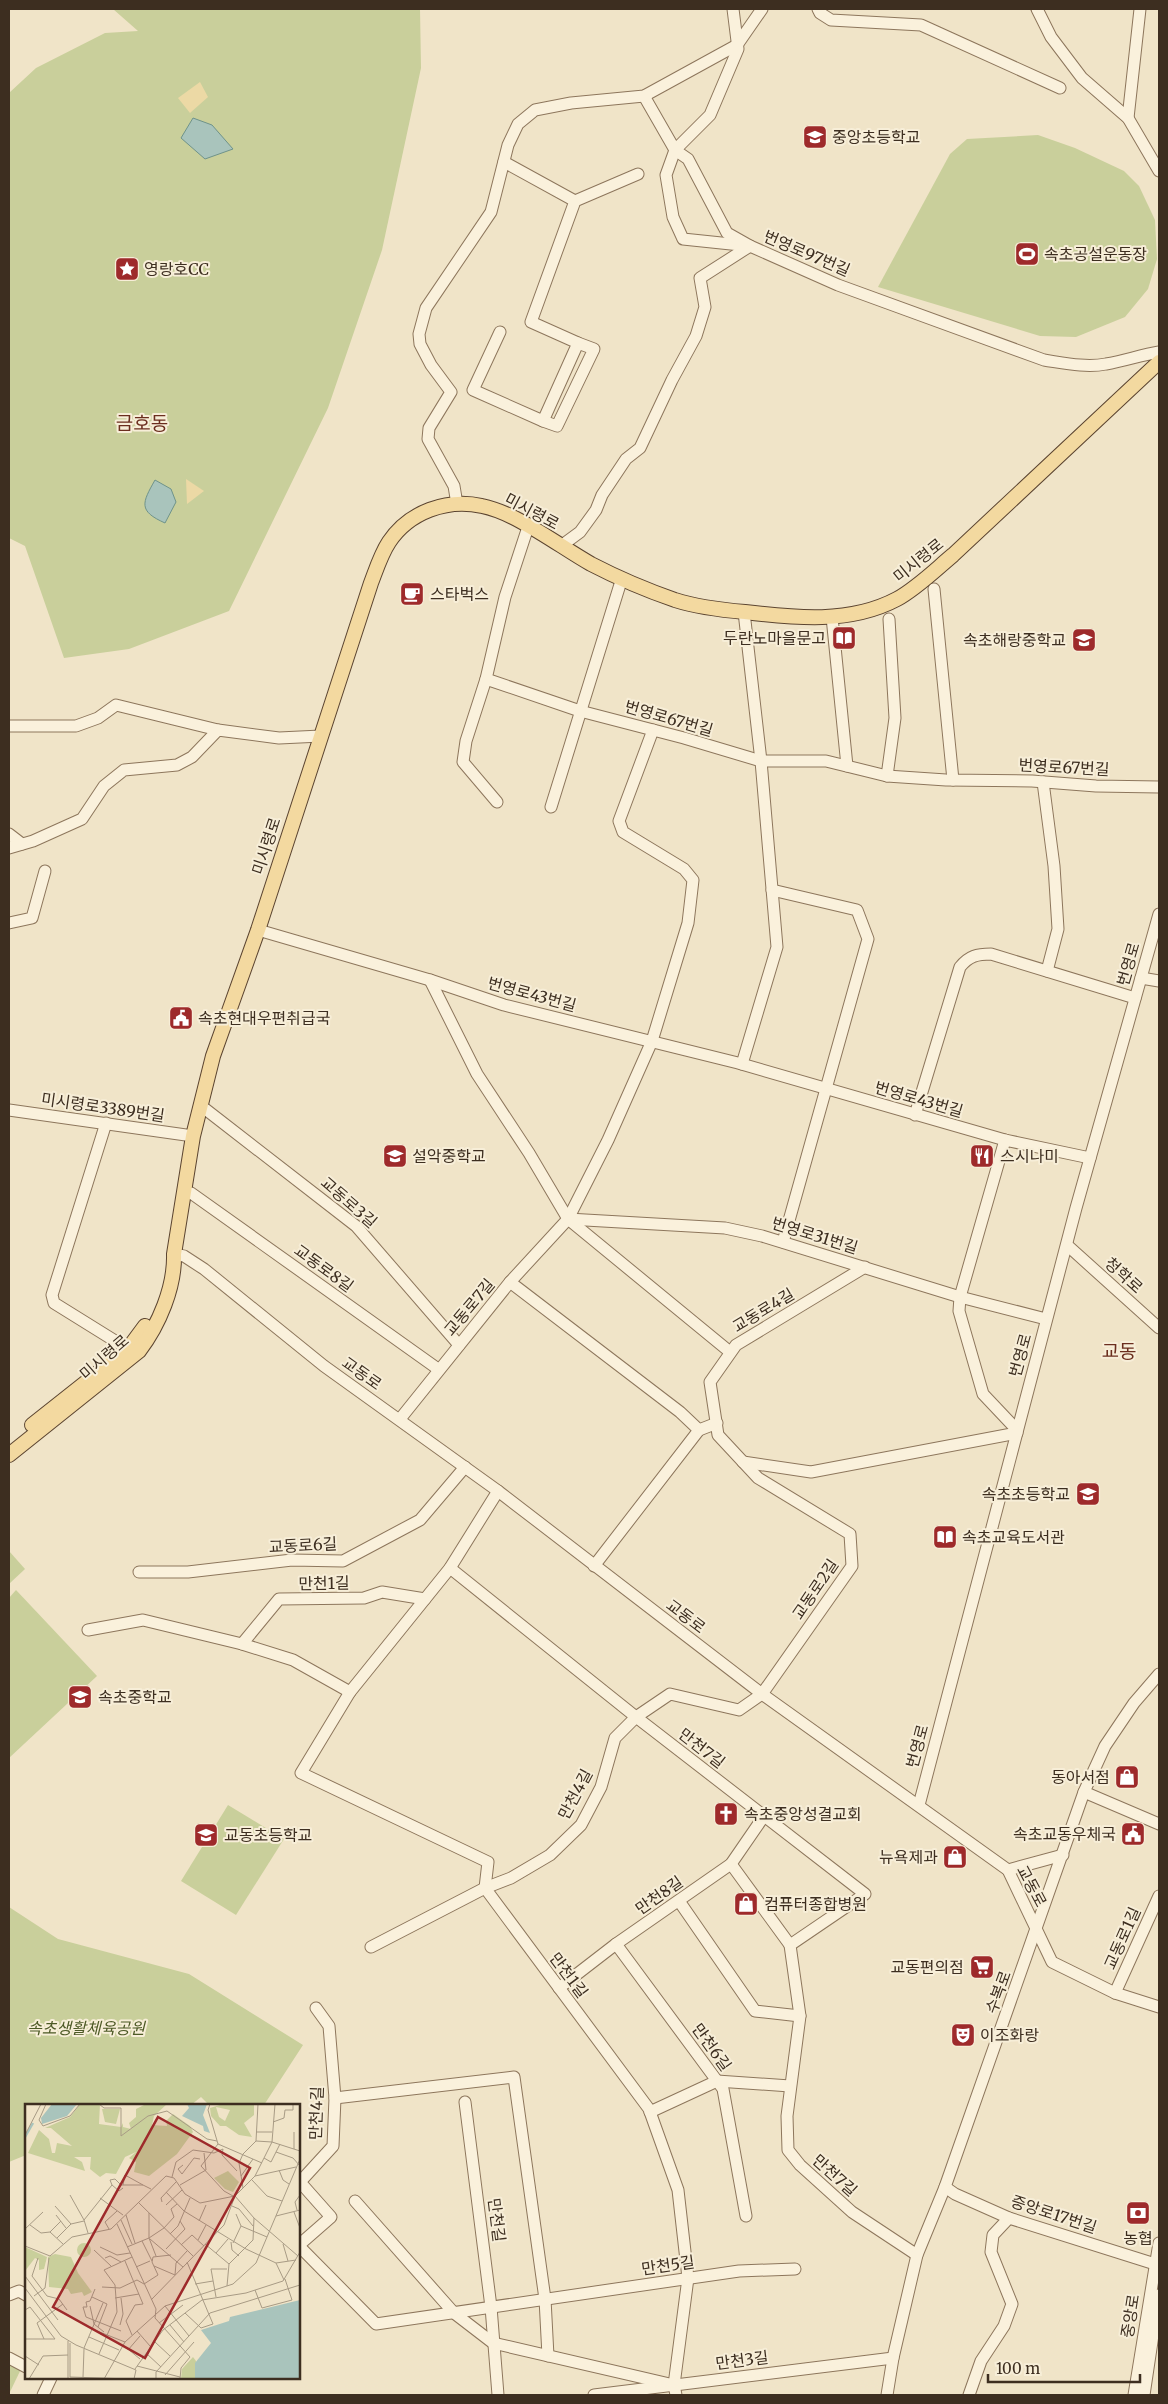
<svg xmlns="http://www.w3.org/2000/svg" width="1168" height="2404" viewBox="0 0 1168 2404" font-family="Merriweather,'Noto Sans KR',serif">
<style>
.green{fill:#c9cf9b}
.sand{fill:#ecd9a5}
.water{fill:#a9c4bc;stroke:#6f938a}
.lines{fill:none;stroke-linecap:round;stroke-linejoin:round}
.minor-casing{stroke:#8d765c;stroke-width:13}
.major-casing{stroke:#5b4430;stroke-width:16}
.minor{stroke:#faf1dc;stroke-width:11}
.major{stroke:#f3d9a0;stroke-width:14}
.labels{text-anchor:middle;stroke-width:4;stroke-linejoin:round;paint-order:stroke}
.poi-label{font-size:16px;fill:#3d2e20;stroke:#f7eed8;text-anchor:start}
.street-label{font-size:16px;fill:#3d2e20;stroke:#f7eed8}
.park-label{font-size:16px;font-style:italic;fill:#4d5a26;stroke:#f7eed8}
.quarter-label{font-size:19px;fill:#6b2e1e;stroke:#f7eed8}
.inset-river{fill:none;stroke:#a9c4bc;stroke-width:2.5}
.inset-road{fill:none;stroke:#a89b85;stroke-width:1}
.view{fill:#9e2a2b;fill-opacity:0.15;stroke:#9e2a2b;stroke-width:2.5}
.inset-edge{fill:none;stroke:#3d2e20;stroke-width:2.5}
</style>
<rect width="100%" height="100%" fill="#f0e4c8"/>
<g class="green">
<path d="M113 9H420L421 68 382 250 328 408 229 611 129 649 64 658 25 546 9 538V93L36 68 105 33 138 31Z"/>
<path d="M1038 135 1075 148 1124 171 1139 186 1155 220 1157 259 1148 289 1125 317 1076 337 1040 336 878 287 950 154 967 139Z"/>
<path d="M9 1551 25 1569 9 1584Z"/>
<path d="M16 1590 97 1676 9 1758V1598Z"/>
<path d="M228 1805 284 1839 236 1915 181 1881Z"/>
<path d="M9 1907 58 1939 189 1974 303 2045 264 2105H209L201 2097 191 2105H26V2155L9 2162Z"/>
<path d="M9 2362 22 2367 9 2394Z"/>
</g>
<g class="sand">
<path d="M200 82 208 97 190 113 178 98Z"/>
<path d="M186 479 204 491 187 504Z"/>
</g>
<g class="water">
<path d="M193 118 212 125 233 149 205 159 181 138Z"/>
<path d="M155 480 171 489 176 502 165 523C138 511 142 503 155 480Z"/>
</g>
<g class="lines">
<defs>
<g id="minor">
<path d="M733 9 738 49 710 115 675 150 666 175 673 217 683 239 750 246 838 285 1044 360C1064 363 1086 368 1106 364 1124 361 1141 355 1159 352"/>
<path d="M818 9 820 13 831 20 921 25 1060 88"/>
<path d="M1037 9 1051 37 1082 78 1128 118 1159 171"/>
<path d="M1128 118 1140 9"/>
<path d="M504 162 575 201"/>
<path d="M500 332 473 390 543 421 578 343 531 322 575 201 638 174"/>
<path d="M543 421 557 426 594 349 578 343"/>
<path d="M457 504 454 486 428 439 429 428 451 392 431 365 420 344 419 334 426 308 491 212 508 145 518 124 535 110 571 103 644 96 737 45 762 9"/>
<path d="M561 546 580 532 596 510 602 495 626 459 640 448 672 380 696 336 705 307 700 278 750 246 727 233 688 159 675 150 644 96"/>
<path d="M934 589 953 780"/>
<path d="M832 617 847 766"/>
<path d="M486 679 580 711 684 738 761 761H826L887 776 946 780 1032 781 1096 786 1159 787"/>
<path d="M9 726H76L98 718 116 705 218 730"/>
<path d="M887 776 895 718 889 619"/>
<path d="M1043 782 1054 866 1058 929 1047 971"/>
<path d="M497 802 463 762 466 741 486 679 505 597 528 527"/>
<path d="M551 807 622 578"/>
<path d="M9 834 22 844"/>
<path d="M9 848 33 841 82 819 104 786 124 770 177 765 192 757 218 730 279 738 321 736"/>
<path d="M772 890 857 910 868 939 783 1242"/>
<path d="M9 923 32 918 45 871"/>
<path d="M258 930 430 980 504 1005 738 1063 1005 1140 1090 1158"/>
<path d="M1141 978 1159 981"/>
<path d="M430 980 477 1074 529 1153 568 1219 730 1352"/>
<path d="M742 1064 777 947 761 761 744 612"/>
<path d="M200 1105 356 1226 459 1345"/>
<path d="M9 1110 193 1136"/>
<path d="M915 1115 960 967C969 956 977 954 991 954L1135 998"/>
<path d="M106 1123 52 1295 54 1303 128 1349"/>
<path d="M1005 1140 960 1297 959 1311 983 1394 1017 1430"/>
<path d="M191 1193 438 1369"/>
<path d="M568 1219 725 1228 762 1236 960 1297 1046 1319"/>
<path d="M1067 1245 1159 1328"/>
<path d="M174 1254 184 1256 204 1269 324 1366 498 1491 762 1694 1008 1870 1052 1962 1115 1993 1159 2007"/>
<path d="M510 1282 680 1412 699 1430 717 1423"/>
<path d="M400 1419 510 1282 568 1219 608 1140 652 1041 688 923 693 880 684 869 623 832 619 821 653 730"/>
<path d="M743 1462 811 1472 1017 1433"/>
<path d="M498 1491 450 1568 350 1692 301 1773 488 1862 485 1888 649 2109 678 2190 688 2278 674 2385 676 2395"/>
<path d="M594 1566 699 1430"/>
<path d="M450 1568 636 1717 865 1894 790 1945 800 2016 787 2116 788 2150 800 2165 852 2212 917 2255"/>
<path d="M139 1572H188L292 1560 343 1561 420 1520 465 1467"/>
<path d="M88 1630 143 1620 242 1644 293 1660 350 1692"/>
<path d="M242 1644 279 1599 364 1598 382 1592 425 1599"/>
<path d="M1084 1792 1159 1824"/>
<path d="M919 1805 1076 1208 1159 914"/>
<path d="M731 1864 790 1945"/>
<path d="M1008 1870 1063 1855"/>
<path d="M679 1901 755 2011 800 2016"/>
<path d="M616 1944 723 2089 746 2216"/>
<path d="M371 1947 485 1888 511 1878 550 1855 581 1825 601 1787 615 1738 636 1717 670 1694 739 1710 762 1694 852 1566 850 1534 758 1478 718 1435 710 1382 736 1345 865 1267"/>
<path d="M559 1988 616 1944 731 1864 764 1816"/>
<path d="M1115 1993 1159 1896"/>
<path d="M335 2098 514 2077 545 2299 548 2356"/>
<path d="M465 2102 491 2307 498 2395"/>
<path d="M650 2112 717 2081 790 2086"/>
<path d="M945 2187 955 2194 1009 2218 1155 2264"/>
<path d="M355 2201 454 2313 493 2343 674 2385"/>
<path d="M299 2245 331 2217 300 2182 333 2146 335 2098 329 2026 316 2008"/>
<path d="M299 2246 376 2324 739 2271 795 2269"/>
<path d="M9 2295 19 2291 26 2295"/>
<path d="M9 2358 26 2367"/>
<path d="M43 2395 51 2378"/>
<path d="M594 2395 893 2358"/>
<path d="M887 2395 893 2358 917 2255 945 2187 1084 1792 1105 1746 1134 1703 1159 1674"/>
<path d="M969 2395 981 2361 1004 2326 1012 2304 991 2252 993 2235 1009 2218"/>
<path d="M1134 2395 1159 2243"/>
<path d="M1144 2395 1159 2295"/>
</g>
<g id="major">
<path d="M32 1425 128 1349 145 1326"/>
<path d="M9 1455 139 1351C159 1325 175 1287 174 1254L193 1136 213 1056 258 930 371 583C376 570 381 554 389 542 409 512 447 498 482 506 517 513 559 546 591 564 618 578 646 590 675 600 697 607 721 610 745 612 795 618 850 624 897 599 917 588 935 570 953 555L1159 362"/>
</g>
</defs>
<use href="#minor" class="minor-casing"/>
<use href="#major" class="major-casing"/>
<use href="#minor" class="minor"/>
<use href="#major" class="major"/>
</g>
<defs>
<symbol id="school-square" viewBox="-11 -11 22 22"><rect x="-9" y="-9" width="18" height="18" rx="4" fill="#9e2a2b" stroke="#f7eed8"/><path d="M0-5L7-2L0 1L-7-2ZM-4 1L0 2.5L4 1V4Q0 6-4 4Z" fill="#fff"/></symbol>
<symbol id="stadium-square" viewBox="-11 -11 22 22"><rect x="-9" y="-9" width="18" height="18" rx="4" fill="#9e2a2b" stroke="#f7eed8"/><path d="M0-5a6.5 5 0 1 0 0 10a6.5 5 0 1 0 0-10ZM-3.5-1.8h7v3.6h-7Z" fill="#fff"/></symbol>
<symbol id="sight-square" viewBox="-11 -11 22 22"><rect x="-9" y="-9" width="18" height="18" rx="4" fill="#9e2a2b" stroke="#f7eed8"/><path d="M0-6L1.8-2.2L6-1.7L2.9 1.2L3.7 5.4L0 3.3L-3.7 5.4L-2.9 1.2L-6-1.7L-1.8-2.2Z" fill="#fff"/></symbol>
<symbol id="cafe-square" viewBox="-11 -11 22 22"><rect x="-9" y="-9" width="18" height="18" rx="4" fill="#9e2a2b" stroke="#f7eed8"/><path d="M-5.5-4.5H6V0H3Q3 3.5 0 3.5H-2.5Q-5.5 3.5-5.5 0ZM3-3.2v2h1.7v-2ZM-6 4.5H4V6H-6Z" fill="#fff"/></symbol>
<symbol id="library-square" viewBox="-11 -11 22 22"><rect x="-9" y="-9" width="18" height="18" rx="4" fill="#9e2a2b" stroke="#f7eed8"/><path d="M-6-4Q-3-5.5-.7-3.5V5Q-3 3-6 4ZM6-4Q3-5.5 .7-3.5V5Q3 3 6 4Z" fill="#fff"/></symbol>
<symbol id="civic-square" viewBox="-11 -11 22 22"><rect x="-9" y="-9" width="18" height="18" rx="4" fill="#9e2a2b" stroke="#f7eed8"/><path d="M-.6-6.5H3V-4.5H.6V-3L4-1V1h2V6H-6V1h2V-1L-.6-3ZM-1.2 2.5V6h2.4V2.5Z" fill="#fff"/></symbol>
<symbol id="restaurant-square" viewBox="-11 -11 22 22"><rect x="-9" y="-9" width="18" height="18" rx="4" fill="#9e2a2b" stroke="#f7eed8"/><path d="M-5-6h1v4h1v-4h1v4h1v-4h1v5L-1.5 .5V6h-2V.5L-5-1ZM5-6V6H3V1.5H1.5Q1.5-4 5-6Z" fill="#fff"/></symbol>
<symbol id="shop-square" viewBox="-11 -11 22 22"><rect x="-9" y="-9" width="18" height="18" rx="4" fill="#9e2a2b" stroke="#f7eed8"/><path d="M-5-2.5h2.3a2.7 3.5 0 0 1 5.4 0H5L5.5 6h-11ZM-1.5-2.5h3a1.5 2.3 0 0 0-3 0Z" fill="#fff"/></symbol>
<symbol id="church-square" viewBox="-11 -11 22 22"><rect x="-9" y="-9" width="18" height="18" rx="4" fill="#9e2a2b" stroke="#f7eed8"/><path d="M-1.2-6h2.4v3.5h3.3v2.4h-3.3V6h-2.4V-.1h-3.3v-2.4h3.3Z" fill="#fff"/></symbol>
<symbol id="supermarket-square" viewBox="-11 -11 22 22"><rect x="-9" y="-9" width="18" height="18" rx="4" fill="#9e2a2b" stroke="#f7eed8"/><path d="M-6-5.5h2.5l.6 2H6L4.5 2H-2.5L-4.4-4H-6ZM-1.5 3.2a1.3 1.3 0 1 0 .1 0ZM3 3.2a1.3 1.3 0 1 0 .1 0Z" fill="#fff"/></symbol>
<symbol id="theatre-square" viewBox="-11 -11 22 22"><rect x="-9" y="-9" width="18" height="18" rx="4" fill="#9e2a2b" stroke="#f7eed8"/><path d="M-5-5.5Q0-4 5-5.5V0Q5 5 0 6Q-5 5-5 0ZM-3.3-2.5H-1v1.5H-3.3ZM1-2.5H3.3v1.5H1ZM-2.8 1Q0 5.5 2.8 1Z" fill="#fff"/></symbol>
<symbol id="bank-square" viewBox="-11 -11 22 22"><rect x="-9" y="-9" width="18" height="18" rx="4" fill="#9e2a2b" stroke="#f7eed8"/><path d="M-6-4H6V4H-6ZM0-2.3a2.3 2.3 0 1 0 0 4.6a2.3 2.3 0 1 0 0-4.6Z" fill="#fff"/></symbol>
</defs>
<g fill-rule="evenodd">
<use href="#school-square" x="801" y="123" width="28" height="28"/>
<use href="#stadium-square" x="1013" y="240" width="28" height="28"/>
<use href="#sight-square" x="113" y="255" width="28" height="28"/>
<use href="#cafe-square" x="398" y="580" width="28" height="28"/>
<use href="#library-square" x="830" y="624" width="28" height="28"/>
<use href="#school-square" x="1070" y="626" width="28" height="28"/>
<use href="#civic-square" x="167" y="1004" width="28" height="28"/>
<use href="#school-square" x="381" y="1142" width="28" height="28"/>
<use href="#restaurant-square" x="968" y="1142" width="28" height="28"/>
<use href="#school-square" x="1074" y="1480" width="28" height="28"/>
<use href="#library-square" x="931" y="1523" width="28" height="28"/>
<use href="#school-square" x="66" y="1683" width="28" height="28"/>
<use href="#shop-square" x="1113" y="1763" width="28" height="28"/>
<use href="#church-square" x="712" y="1800" width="28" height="28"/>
<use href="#civic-square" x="1119" y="1820" width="28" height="28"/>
<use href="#school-square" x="192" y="1821" width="28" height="28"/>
<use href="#shop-square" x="941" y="1843" width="28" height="28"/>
<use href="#shop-square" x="732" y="1890" width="28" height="28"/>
<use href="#supermarket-square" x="968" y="1953" width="28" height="28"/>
<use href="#theatre-square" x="949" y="2021" width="28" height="28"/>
<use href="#bank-square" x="1124" y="2199" width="28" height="28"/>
</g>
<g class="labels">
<g class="poi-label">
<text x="832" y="143">중앙초등학교</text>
<text x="1044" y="260">속초공설운동장</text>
<text x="144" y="275">영랑호CC</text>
<text x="430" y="600">스타벅스</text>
<text x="826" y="644" text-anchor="end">두란노마을문고</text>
<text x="1066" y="646" text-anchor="end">속초해랑중학교</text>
<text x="198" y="1024">속초현대우편취급국</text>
<text x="412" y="1162">설악중학교</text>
<text x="1000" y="1162">스시나미</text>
<text x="1070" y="1500" text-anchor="end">속초초등학교</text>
<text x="962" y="1543">속초교육도서관</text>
<text x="98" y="1703">속초중학교</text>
<text x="1110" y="1783" text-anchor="end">동아서점</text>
<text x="744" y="1820">속초중앙성결교회</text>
<text x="1116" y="1840" text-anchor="end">속초교동우체국</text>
<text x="224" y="1841">교동초등학교</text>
<text x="938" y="1863" text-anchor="end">뉴욕제과</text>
<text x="764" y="1910">컴퓨터종합병원</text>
<text x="964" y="1973" text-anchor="end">교동편의점</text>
<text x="980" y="2041">이조화랑</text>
<text x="1138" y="2244" text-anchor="middle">농협</text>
</g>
<g class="street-label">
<text transform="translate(807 253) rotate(23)" y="6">번영로97번길</text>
<text transform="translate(532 511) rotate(28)" y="6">미시령로</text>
<text transform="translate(918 560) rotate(-39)" y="6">미시령로</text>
<text transform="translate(669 718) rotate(16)" y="6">번영로67번길</text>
<text transform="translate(1064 767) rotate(3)" y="6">번영로67번길</text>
<text transform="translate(266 846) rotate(-72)" y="6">미시령로</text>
<text transform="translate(1128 964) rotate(-74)" y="6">번영로</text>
<text transform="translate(532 994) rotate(15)" y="6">번영로43번길</text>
<text transform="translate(919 1099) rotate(16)" y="6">번영로43번길</text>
<text transform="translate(103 1107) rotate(8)" y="6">미시령로3389번길</text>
<text transform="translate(349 1202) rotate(41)" y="6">교동로3길</text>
<text transform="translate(815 1235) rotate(17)" y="6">번영로31번길</text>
<text transform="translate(324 1268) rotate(36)" y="6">교동로8길</text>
<text transform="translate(1124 1275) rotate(42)" y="6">청학로</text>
<text transform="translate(469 1307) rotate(-50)" y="6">교동로7길</text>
<text transform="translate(763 1310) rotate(-31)" y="6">교동로4길</text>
<text transform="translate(1020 1355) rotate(-75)" y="6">번영로</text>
<text transform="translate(104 1357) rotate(-41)" y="6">미시령로</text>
<text transform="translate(362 1373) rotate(35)" y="6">교동로</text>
<text transform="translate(303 1545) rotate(-3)" y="6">교동로6길</text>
<text transform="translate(324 1583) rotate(-1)" y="6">만천1길</text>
<text transform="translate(815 1589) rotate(-56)" y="6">교동로2길</text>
<text transform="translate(686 1616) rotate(37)" y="6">교동로</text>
<text transform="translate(917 1746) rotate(-75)" y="6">번영로</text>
<text transform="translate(702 1748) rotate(38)" y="6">만천7길</text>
<text transform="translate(575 1794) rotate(-62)" y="6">만천4길</text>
<text transform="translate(1032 1886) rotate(62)" y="6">교동로</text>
<text transform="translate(659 1895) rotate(-35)" y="6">만천8길</text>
<text transform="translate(1122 1938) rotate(-66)" y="6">교동로1길</text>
<text transform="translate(569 1975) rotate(53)" y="6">만천1길</text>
<text transform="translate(998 1992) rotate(-70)" y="6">수복로</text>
<text transform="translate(712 2047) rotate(54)" y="6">만천6길</text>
<text transform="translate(316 2113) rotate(-88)" y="6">만천4길</text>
<text transform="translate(835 2175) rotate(42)" y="6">만천7길</text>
<text transform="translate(1054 2214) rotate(18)" y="6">중앙로17번길</text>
<text transform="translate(497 2220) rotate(83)" y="6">만천길</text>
<text transform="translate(668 2265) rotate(-8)" y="6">만천5길</text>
<text transform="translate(1130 2316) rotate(-81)" y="6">중앙로</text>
<text transform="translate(742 2360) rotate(-7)" y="6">만천3길</text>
</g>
<g class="park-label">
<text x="86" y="2034">속초생활체육공원</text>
</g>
<g class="quarter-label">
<text x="142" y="430">금호동</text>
<text x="1119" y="1358">교동</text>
</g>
</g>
<g transform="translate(25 2104)">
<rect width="275" height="275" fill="#f0e4c8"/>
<path d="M55 0H75L74 20 96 23 98 19V23L106 25 104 19 111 13V5L121 0H142L129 12 127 21 142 22 141 17 148 10 165 22 168 28 152 50 124 72 109 68 111 58 104 54 111 48 100 53 91 70 81 69 75 73 65 65 66 53H49L57 58 60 67 3 49 14 26 24 35 27 49H30L32 39 47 42 26 24H20L45 13ZM198 0H229V11L219 19 227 33 214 31 201 22H195L186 12 185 4ZM191 3 205 6 200 17 194 13ZM77 5H95L91 20 80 18ZM203 67 214 78 208 88 200 85 189 74ZM52 146a7 7 0 1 1 14 0a7 7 0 1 1-14 0ZM0 143 22 153 19 165 14 166V156L10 154 0 167ZM30 150 46 153 53 169 67 188 59 192 57 188 46 190 43 185 24 183 23 153ZM168 253 171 257 170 275H156L157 265Z" fill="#c9cf9b" fill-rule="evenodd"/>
<path d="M27 0H52L42 12 17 20 16 14ZM162 0H182L178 11 185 29 179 27 178 22 157 12 164 4ZM275 196V275H170V259L186 239 176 226 204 217 205 213Z" fill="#a9c4bc"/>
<path class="inset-river" d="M0 33 8 19"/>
<path class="inset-road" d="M21 0 14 16 18 22 45 12 55 0M74 0 79 4H96V32L123 12 142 7 182 35 192 37M185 0 183 6 193 40 237 59M248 18 259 14 260 6H268V0M231 28H247M269 28V45M0 31 16 0M231 37 247 38 250 0M193 40 176 62 199 87 208 92M198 45 197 51 212 67M251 48 268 54 275 62M239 54 246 58 255 40M158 61 153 65 157 70 169 54 175 55M254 66 258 76 264 80M216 72 228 55M230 72 271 63M147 73 151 58 168 46 189 49 198 45M227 76 242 92 257 97M87 81 85 76 90 75 96 81H118L126 85M98 81 100 71 118 81M155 81 181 66 179 49M218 84 214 59 218 50 231 37 233 0M141 88 159 107 221 145 251 159 271 156M45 91 59 116M210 92 229 114 273 152M75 94 98 111M137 98 136 94 151 78M114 99 168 152M141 101 157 86M30 102 46 120M207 102 214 105 228 122M272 106 270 98 275 91M269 108 275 124M124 109V134L131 152M211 110 216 122 242 133M31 111 41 124M101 111 110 139M251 112 275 106M96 116 107 140M174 117 181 101M92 120 131 205 130 214 165 253 156 264 155 275M5 121 16 129 25 128M0 125 18 108M84 125 80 118 92 107M25 128 38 140M25 128 36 117M63 129 59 116 87 81 94 87 98 84M145 130 153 122 165 94M32 134 46 120 59 117M125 135 158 163M173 136 181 121M117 137 127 157M206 138 207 146 214 152M208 139 216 122M180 140 204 160M258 140 263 157M156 141 167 131 179 142M0 142 25 152 47 133 86 125 141 72 149 74 160 90 175 99 210 92 230 72 247 38 275 47M75 143 92 151 105 149M102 143 124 134 139 124 149 113 146 105 152 100M141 145 160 125 155 117M69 146 86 162M191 149 203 135M13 154 7 172 22 192 34 195 42 206M80 154 85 152 96 158M100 157 118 200 110 201 101 217 107 231M251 159 259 176M129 162 150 171M111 163 125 157M150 171 151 159 162 147M0 172 33 216M170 180 188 177M202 182 204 160 228 136 229 114M77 183 95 184 112 176 119 180 133 171 127 158 128 153 146 151M0 184 36 232 51 241 111 266 109 275M230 186 237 204 267 196 260 175M9 192 20 184 24 154M67 193 82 200 73 223M191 193 186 165H202M90 194 114 190M126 196 199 121 210 92M65 202 69 220 79 228M140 202 164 232M58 203 61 213 96 227M58 203H62L61 198 65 197 70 185M0 206 5 203 30 235M160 209 176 224 188 220 162 158M134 219 158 201M95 221 98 210 96 194M145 221 159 238M67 225 100 238M112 227 125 242M64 233 94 246M0 235H30M19 235 12 219 38 200M130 238 145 252M45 239V273M98 241 115 255M59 244 78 199M103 246 115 232M121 249 136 263M74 250 92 208 90 181 79 166 107 153M0 252 14 261M112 262 155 273M110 265 138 226 177 196 221 189 258 177 275 148M140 271 169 238M45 273 105 275M58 273 59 245M4 275 18 252 43 251M43 275V237M79 275 100 238 140 202 208 180 231 159 275 55M131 275V268L185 209 275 181"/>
<path class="view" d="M133 13 225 64 120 254 28 203Z"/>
<rect width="275" height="275" class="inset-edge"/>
</g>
<rect width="1168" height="2404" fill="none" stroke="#3d2e20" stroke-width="20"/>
<path d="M988 2374v8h152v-8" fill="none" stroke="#3d2e20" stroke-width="2.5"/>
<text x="996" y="2374" font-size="15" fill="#3d2e20" stroke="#f7eed8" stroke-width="4" paint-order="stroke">100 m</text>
</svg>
